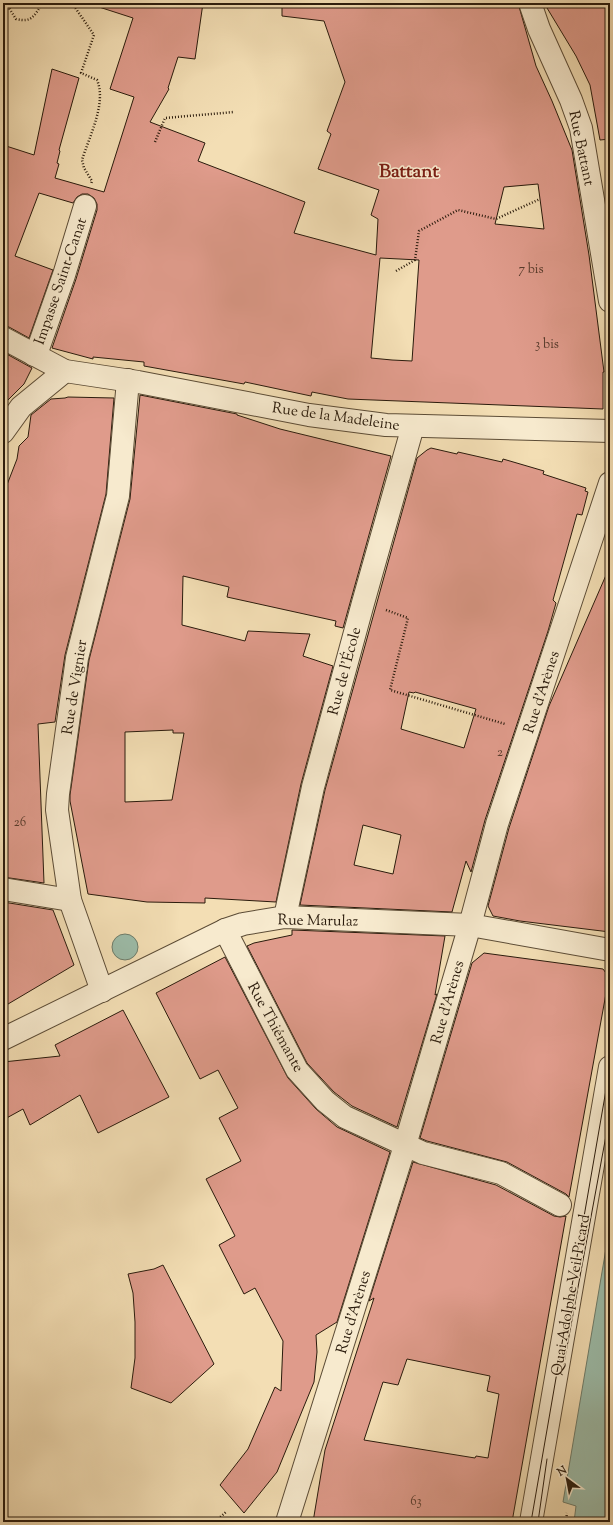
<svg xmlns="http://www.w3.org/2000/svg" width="613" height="1525" viewBox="0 0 613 1525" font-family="'Sorts Mill Goudy',serif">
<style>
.water{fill:#9cbca9;stroke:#6e7c6a}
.building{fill:#df9b8b;stroke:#2a1b0c;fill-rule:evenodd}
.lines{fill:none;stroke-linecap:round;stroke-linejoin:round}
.street-casing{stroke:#5c4c36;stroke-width:24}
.path{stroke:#2a1b0c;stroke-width:2.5;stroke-dasharray:1 2;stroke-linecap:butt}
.street{stroke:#f7eace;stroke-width:22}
.tram{stroke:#2a1b0c;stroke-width:1}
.labels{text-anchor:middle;stroke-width:3;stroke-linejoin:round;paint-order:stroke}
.number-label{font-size:13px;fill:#573b2c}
.street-label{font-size:15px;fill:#2a1b0c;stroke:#f7eace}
.district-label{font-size:19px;font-weight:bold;fill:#7a1f14;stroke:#f7eace}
</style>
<rect width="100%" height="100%" fill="#f3deb4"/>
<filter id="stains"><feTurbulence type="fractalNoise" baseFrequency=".005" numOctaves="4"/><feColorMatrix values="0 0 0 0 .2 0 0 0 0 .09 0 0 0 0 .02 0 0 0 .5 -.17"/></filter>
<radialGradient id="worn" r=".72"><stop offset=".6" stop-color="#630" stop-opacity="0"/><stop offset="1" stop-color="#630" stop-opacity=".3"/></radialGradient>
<g class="water">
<circle cx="125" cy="947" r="13"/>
<path d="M610 1225V1522H574L576 1506 563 1502Z"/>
</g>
<g class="building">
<path d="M99 3H203L195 59 178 57 168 88 169 89 150 122 205 143 198 161 305 202 294 233 376 255 378 219 371 215 379 190 318 169 331 134 327 131 345 82 324 21 282 16V3H518L536 66 552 101 572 150 589 255 604 372H603V409L348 399 312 392 311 396 245 382 244 384 144 366V362L93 357V359L52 348 76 279 97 210V204L94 198 88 194H82L77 197 73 203 39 193 15 256 53 270 29 338 9 327 3 326V145L34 155 52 69 79 78 59 150 60 151 57 163 59 164 55 178 104 192 134 97 110 89 133 18 99 7ZM538 184 544 229 495 224 504 187ZM380 258 419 260 412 361 392 360 371 358Z"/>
<path d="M544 3H610V139L600 140 590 85 576 56Z"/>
<path d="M3 352 32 368 24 384 3 405Z"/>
<path d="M140 395 237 414V415L280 429 391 456 343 628 335 626 336 621 227 597 229 587 183 576 182 625 245 641 248 631 310 634 303 656 333 666 301 784 276 902 205 898V903L147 902 88 894 70 801V795L89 660 130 499ZM173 730V733H184L172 800 125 802V732Z"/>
<path d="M68 397 114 398 106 494 65 655 55 722 38 724 44 883 3 877V495L17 459 19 446 28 437 31 415 51 399 65 398Z"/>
<path d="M431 448 457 454 458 452 502 462 503 459 544 471 543 474 586 488 585 491 588 492 582 515 577 514 553 600 556 603 548 631 485 820 471 872 466 861 452 912 300 905 325 790 417 458 427 450ZM409 692 414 693 415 692 476 709 464 748 401 729ZM363 825 401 835 393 874 354 865Z"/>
<path d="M610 566V932L520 921 493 916 488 906 509 828 549 706Z"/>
<path d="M3 902 53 910 74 965 3 1007Z"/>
<path d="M292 930 445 936 435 995 437 994 397 1127 352 1106 334 1092 307 1063 247 946 254 943 292 935Z"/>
<path d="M484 953 603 969 609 977 569 1197 566 1194 507 1162 427 1141 420 1138 472 963Z"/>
<path d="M225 957 288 1078 316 1109 337 1127 390 1152 337 1322 316 1335 317 1352 314 1382 277 1472 244 1513 220 1485 248 1449 275 1387 281 1391 283 1341 255 1288 244 1294 219 1245 235 1236 206 1179 241 1161 219 1118 238 1108 218 1070 200 1079 156 993Z"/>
<path d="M123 1010 169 1097 98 1133 80 1095 30 1125 23 1109 3 1120V1062L60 1056 55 1045Z"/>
<path d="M413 1162 496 1185 554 1216 560 1217 566 1216 512 1522H313L325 1450 374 1298 369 1301ZM407 1359 490 1376 487 1391 499 1394 488 1458 476 1456 475 1458 364 1440 383 1382 398 1385Z"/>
<path d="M163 1265 214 1364 171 1403 131 1388 135 1358V1322L133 1293 128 1274 154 1269Z"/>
</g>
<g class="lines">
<defs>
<g id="street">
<path d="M530 3 539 29 571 100 581 128 610 301"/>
<path d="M3 338 65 371 138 382 309 415 386 425 610 431"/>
<path d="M34 355 39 346 64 275 85 206"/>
<path d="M3 432 21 407 65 371"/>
<path d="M3 889 70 900"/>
<path d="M285 917 313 787 363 603 413 426"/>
<path d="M225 930 297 1070 325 1101 345 1117 423 1153 501 1173 560 1205"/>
<path d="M102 991 70 900 57 810 58 794 77 658 118 496 128 380"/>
<path d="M3 1039 225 930 243 924 285 917 470 925 610 950"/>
<path d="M287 1522 403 1152 470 925 497 824 610 483"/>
<path d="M531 1522 610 1067"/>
</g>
</defs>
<use href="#street" class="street-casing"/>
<g class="path">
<path d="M7 3 9 8 16 19C33 23 34 15 43 3"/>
<path d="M72 3 94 35 81 73 97 80C107 103 89 137 82 160L84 168 92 181 91 184"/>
<path d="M155 142 165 118 234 112"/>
<path d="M396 271 415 260 419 231 458 210 496 219 540 199"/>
<path d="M386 610 408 618 390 690 505 724"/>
<path d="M218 1519 226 1512"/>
<path d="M566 1522 567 1513"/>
</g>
<use href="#street" class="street"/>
<g class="tram">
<path d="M562 1374 610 1114"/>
<path d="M531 1522 610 1067"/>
<path d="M538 1522 547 1459"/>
</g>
</g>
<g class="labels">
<g class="number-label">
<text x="531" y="273">7 bis</text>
<text x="547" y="348">3 bis</text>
<text x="500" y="756">2</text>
<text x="20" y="826">26</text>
<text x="416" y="1505">63</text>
</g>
<g class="street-label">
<text transform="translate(582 148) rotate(78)" y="5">Rue Battant</text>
<text transform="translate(60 281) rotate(-71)" y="5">Impasse Saint-Canat</text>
<text transform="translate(336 416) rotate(8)" y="5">Rue de la Madeleine</text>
<text transform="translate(344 671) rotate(-75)" y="5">Rue de l'École</text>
<text transform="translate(74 687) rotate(-81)" y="5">Rue de Vignier</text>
<text transform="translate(541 692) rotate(-72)" y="5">Rue d'Arènes</text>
<text transform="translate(318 920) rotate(1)" y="5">Rue Marulaz</text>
<text transform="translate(447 1002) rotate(-74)" y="5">Rue d'Arènes</text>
<text transform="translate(276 1027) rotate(61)" y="5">Rue Thiémante</text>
<text transform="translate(570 1295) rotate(-80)" y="5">Quai Adolphe Veil Picard</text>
<text transform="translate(353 1312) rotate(-73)" y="5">Rue d'Arènes</text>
</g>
<g class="district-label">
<text x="409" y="177">Battant</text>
</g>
</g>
<rect width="613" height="1525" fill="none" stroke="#f3deb4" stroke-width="16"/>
<rect x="4" y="4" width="605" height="1517" fill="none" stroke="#2a1b0c" stroke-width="2"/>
<rect x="8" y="8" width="597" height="1509" fill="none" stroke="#2a1b0c"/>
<g transform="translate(567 1479) rotate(328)" stroke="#f7eace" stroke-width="3" paint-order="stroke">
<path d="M0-3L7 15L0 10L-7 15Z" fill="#2a1b0c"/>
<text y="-6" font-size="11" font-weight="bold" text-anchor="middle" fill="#2a1b0c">N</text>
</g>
<rect width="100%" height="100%" filter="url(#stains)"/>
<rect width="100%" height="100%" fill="url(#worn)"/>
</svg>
